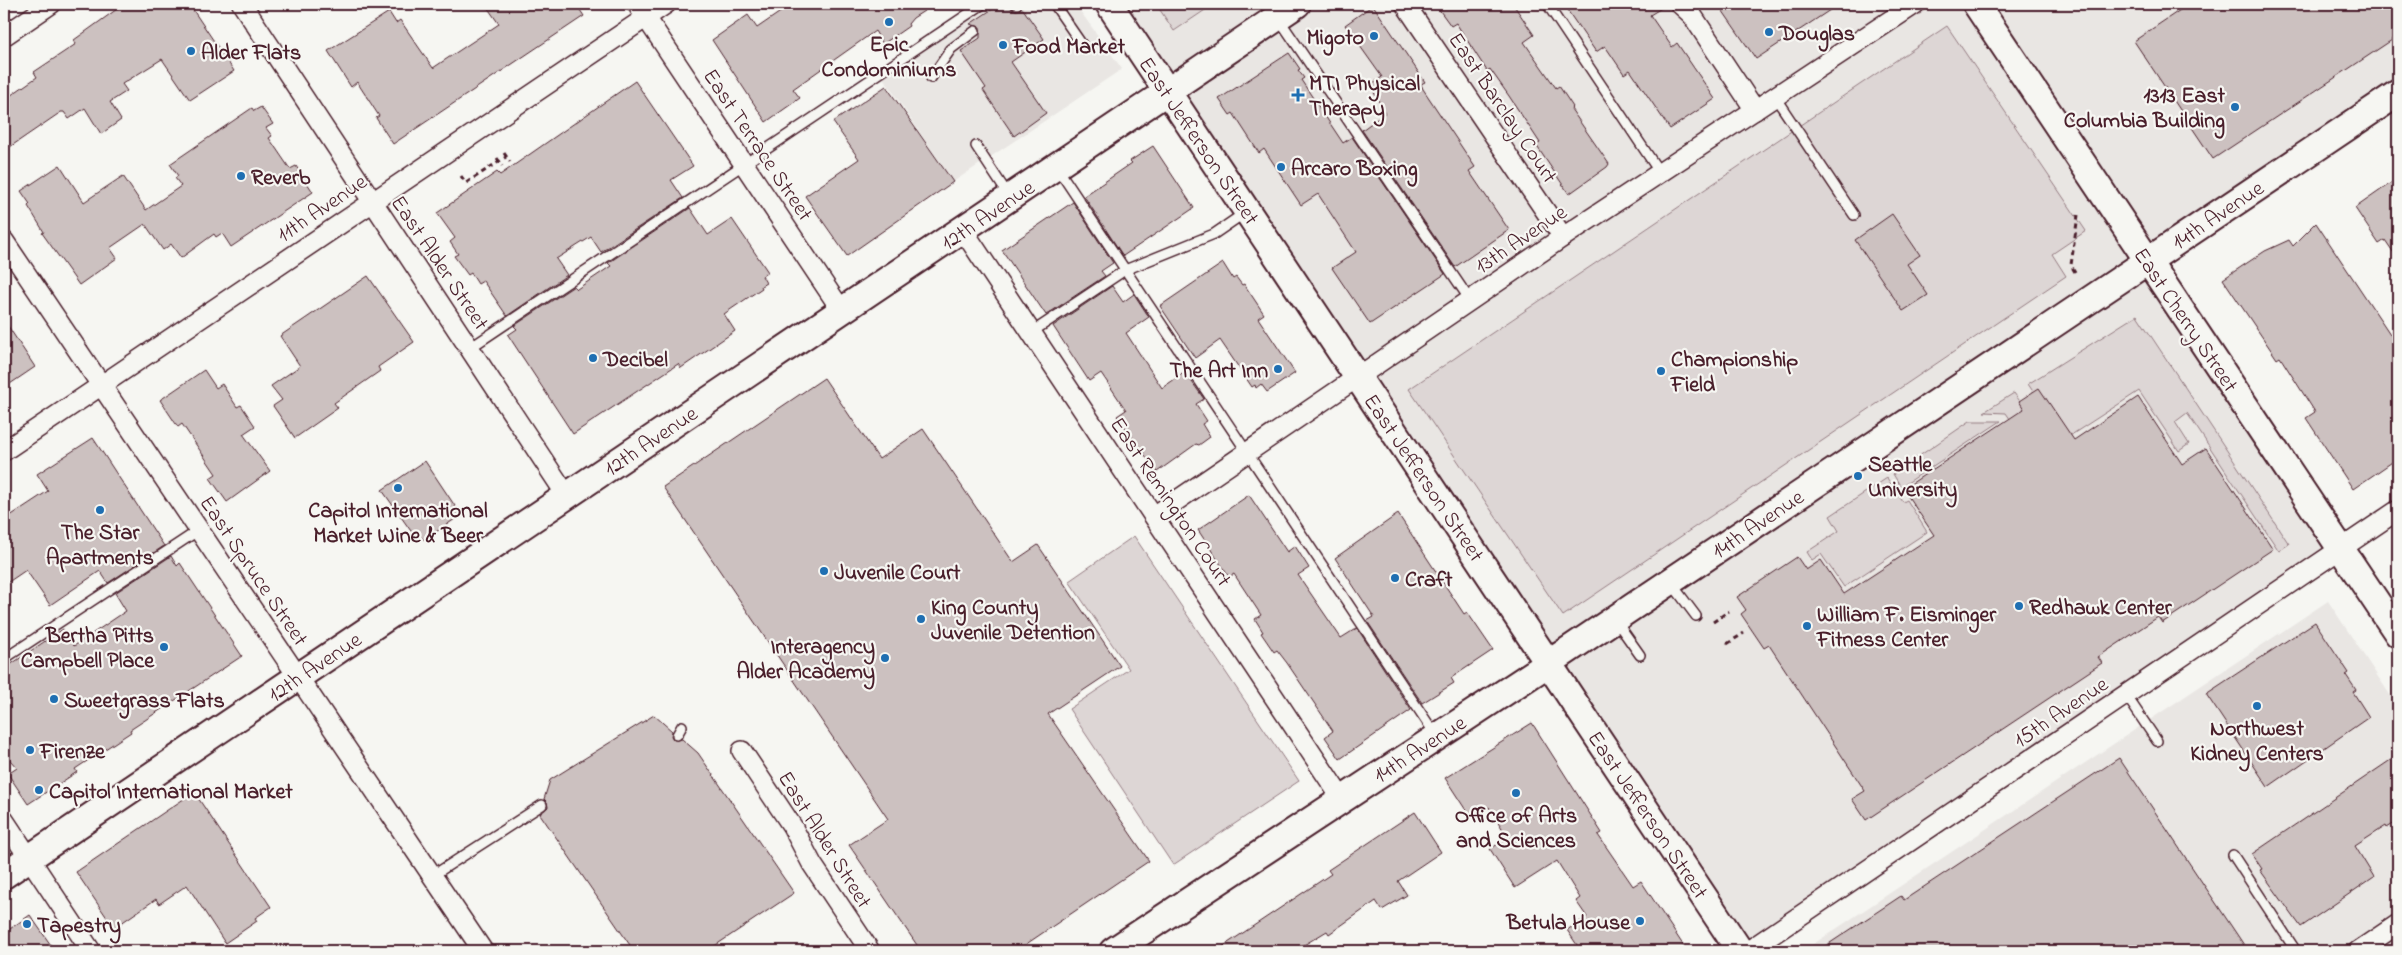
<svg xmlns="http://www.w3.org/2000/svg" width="2402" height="955" viewBox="0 0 2402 955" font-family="'Indie Flower',sans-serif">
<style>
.built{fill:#e9e6e3}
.green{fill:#ddd6d5;stroke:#947a80}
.building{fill:#ccc1c0;stroke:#4a1f2b}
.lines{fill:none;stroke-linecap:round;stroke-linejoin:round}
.lane-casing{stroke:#4a1f2b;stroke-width:12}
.street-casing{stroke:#4a1f2b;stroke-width:22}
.secondary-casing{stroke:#4a1f2b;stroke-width:30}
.path{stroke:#4a1f2b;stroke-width:3;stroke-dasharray:5 4;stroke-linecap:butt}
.lane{stroke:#f6f6f2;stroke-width:9}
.street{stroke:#f6f6f2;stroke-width:19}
.secondary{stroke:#f6f6f2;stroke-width:26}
.poi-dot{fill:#1f6fb2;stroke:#f6f6f2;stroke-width:2}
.labels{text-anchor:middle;stroke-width:4.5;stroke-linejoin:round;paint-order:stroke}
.poi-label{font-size:22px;font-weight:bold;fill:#4a1f2b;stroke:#f6f6f2;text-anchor:start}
.street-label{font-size:22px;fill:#4a1f2b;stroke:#f6f6f2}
</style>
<rect width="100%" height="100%" fill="#f6f6f2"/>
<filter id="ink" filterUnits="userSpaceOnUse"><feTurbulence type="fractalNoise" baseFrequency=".02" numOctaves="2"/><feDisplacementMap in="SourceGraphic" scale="10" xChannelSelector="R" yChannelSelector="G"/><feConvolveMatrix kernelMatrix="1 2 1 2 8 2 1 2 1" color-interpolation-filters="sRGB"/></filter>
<g filter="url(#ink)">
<g class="built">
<path d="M983 4H1075L1122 69 953 182 880 73Z"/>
<path d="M1109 4H2398V93L2148 260 2341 549 1748 951Z"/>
<path d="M2328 601 2398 707V951H1803Z"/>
</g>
<g class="green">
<path d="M1156 4H1214L1174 31Z"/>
<path d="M1947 26 2086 231 2052 254 2066 276 1563 616 1409 389Z"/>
<path d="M2137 315 2289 544 2279 551 2187 413 2175 422 2189 444 2179 451 2139 391 2065 439 2028 384Z"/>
<path d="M2014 393 2050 443 2034 454 2006 413 1984 412Z"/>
<path d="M1970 421H2001L1901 487 1893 474Z"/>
<path d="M1887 478 1903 502 1907 500 1927 532 1844 587 1821 554 1812 560 1807 552 1839 531 1830 516Z"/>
<path d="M1134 536 1299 781 1173 865 1069 709 1129 669 1069 581Z"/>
</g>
<g class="building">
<path d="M124 4H189L234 71 190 100 162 59 122 84 127 91 110 102 121 120 101 134 85 108 69 119 64 112H61L4 151V100L37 77 34 72 76 44 74 40Z"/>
<path d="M485 4H576L584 16 393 144 376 118 379 116 357 82 351 87 328 51 389 12 396 23 400 20 433 68 499 24Z"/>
<path d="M792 4H935L913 18 908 24 909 26 883 44 875 31 793 89 800 98 766 122 712 40 748 15 757 28Z"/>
<path d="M1000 4H1010L1011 8 1016 10 1023 9 1044 39 1011 62 1046 113 1014 136 983 90 986 88 961 51 980 38V27L970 24Z"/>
<path d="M1435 4H1513L1534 35 1524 42 1556 88 1559 86 1573 107 1571 109 1609 164 1607 167 1569 194 1536 145 1540 143 1509 96 1490 69 1487 71 1456 23 1451 26Z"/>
<path d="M1563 4H1668L1650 15 1672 47 1677 43 1715 99 1670 129 1630 70 1624 74 1605 46 1596 52Z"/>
<path d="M1718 4H1839L1756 59Z"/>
<path d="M2189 4H2398V36L2213 159 2134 41Z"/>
<path d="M1373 5 1425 82 1421 84 1423 89 1475 167 1469 171 1509 230 1455 267 1362 130 1385 113 1370 85 1382 77 1345 25Z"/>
<path d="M1289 53 1300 69 1298 70 1304 78 1301 80 1343 143 1352 137 1445 274 1370 324 1332 268 1356 252 1318 194 1301 205 1264 149 1259 153 1233 113 1230 115 1219 99Z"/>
<path d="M635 81 693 166 671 180 683 198 601 252 591 237 556 259 567 275 507 316 483 281 478 284 471 273 468 275 454 256 458 254 450 242 455 238 437 213 497 172 500 175Z"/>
<path d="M886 86 953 182 847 256 805 196 859 159 833 122Z"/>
<path d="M261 107 273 124 266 128 272 136 269 138 290 169 296 166 313 192 231 247 222 233 216 237 214 234 181 258 171 244 163 250 145 224 110 248 117 258 79 285 42 233 44 232 28 206 30 204 21 191 60 165 84 202 123 176 146 210 181 186 175 178 178 176 170 164 252 108 254 111Z"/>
<path d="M1153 146 1194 208 1123 256 1084 196 1132 163 1130 161Z"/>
<path d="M2398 178V259L2385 240 2379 244 2355 208Z"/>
<path d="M1073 202 1113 263 1101 271 1105 276 1046 315 1002 250Z"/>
<path d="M690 208 708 235 732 219 768 272 762 276 766 283 761 286 762 288 724 314 735 331 681 368 678 364 573 434 508 335 517 329 514 326 574 286 577 289 611 266 608 263Z"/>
<path d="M1892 214 1920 255 1907 264 1928 295 1903 311 1855 240Z"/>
<path d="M2316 223 2398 346V458L2353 489 2306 418 2315 412 2280 357 2277 359 2223 279 2265 251 2289 240 2293 246Z"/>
<path d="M1223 263 1233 279 1236 277 1242 285 1244 284 1264 314 1258 318 1295 373 1267 392 1261 384 1256 388 1255 385 1252 387 1220 340 1195 358 1160 306Z"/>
<path d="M368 276 414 342 378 367 380 371 334 403 338 408 295 438 273 406 282 400 271 386 300 366 280 336Z"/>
<path d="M1112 286 1123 302 1134 294 1149 317 1126 333 1162 388 1185 372 1204 399 1196 404 1207 421 1202 424 1210 437 1199 445 1196 444 1157 472 1117 416 1126 410 1101 373 1089 381 1053 326Z"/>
<path d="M4 320 35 367 4 388Z"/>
<path d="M204 370 216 388 222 384 237 407 241 405 255 426 243 434 270 471 227 502 210 478 216 474 182 424 178 427 160 400Z"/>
<path d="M824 378 879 459 923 429 1013 562 1038 545 1120 666 1048 714 1149 861 1016 951H921L849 845 888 819 663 487Z"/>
<path d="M2039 388 2074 440 2138 397 2182 464 2206 448 2273 549 2162 623 2158 617 2098 657 2102 663 1866 820 1852 799 1865 791 1769 645 1764 648 1741 614 1746 610 1737 597 1797 557 1806 570 1821 560 1844 594 1934 535 1903 489 2024 409 2019 401Z"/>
<path d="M93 438 164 546 108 583 100 571 50 605 26 570 4 585V520L48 491 37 474Z"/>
<path d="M425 461 461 515 424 540 423 538 418 541 382 490Z"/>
<path d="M1249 495 1287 552 1295 546 1309 568 1298 575 1341 638 1357 628 1411 710 1340 759 1325 737 1333 731 1287 663 1277 650 1274 652 1261 633 1263 632 1255 619 1261 615 1234 574 1229 577 1198 530Z"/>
<path d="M1398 514 1464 614 1467 612 1493 650 1451 678 1454 683 1422 703 1367 621 1374 617 1335 558Z"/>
<path d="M171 556 177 566 180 563 242 656 130 730 131 732 75 769 77 772 28 804 8 774 17 768 4 753V669L63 629 74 646 126 611 115 593Z"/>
<path d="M2315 622 2349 673 2346 675 2356 690 2353 692 2369 717 2268 787 2206 694Z"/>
<path d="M654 715 672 731 671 736 674 740 682 739 698 753 794 893 707 951H634L540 814 548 807 547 802 544 799 550 780Z"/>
<path d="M1532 723 1602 833 1598 835 1633 886 1641 881 1687 951H1581L1567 930 1587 917 1576 901 1580 898 1557 861 1515 888 1490 849 1508 838 1489 807 1471 818 1445 778Z"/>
<path d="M2398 755V821L2387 828 2386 826 2355 846 2374 877 2301 927 2260 870 2262 869 2252 854Z"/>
<path d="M2119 758 2248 951H1818L1901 896 1904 900Z"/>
<path d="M194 792 271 907 255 918 257 921 225 943 187 885 159 904 156 899 114 928 76 872Z"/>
<path d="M1415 812 1441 852 1398 881 1407 895 1382 910 1376 901 1329 934 1327 931 1294 951H1216L1331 874 1328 870Z"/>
<path d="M30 915 55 951H4V933Z"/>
</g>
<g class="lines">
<defs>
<g id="lane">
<path d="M1016 4H1017"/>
<path d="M1054 4 1085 49"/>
<path d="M1547 4 1660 173"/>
<path d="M1279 19 1470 300"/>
<path d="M931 78 951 49 975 31"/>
<path d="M1775 97 1854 215"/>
<path d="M976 146 1009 196"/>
<path d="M1058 169 1435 734"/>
<path d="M1032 332 1125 270 1214 234 1246 212"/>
<path d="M470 348 983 4"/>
<path d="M1672 584 1696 616"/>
<path d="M1616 621 1640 655"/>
<path d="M4 659 199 530"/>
<path d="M2126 695 2157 741"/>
<path d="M677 735 682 726"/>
<path d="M2233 855 2296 951"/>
<path d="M432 876 542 805"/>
</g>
<g id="street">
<path d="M242 4 567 496"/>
<path d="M637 4 842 311"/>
<path d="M1405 4 1563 237"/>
<path d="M1680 4 1692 15 1755 110"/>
<path d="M4 36 51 4"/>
<path d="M963 230 1342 799"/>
<path d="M4 241 483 951"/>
<path d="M4 451 666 4"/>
<path d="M1154 516 1563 237 1915 4"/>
<path d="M742 751 792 826 812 864 870 951"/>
<path d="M4 820 91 951"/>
<path d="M1748 951 2398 510"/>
<path d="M2358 951 2398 924"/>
</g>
<g id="secondary">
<path d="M1109 4 1740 951"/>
<path d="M1976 4 2398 634"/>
<path d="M4 875 1297 4"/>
<path d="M1113 951 1549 663 2398 93"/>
</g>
</defs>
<use href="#lane" class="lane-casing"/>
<use href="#street" class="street-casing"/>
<use href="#secondary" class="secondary-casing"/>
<g class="path">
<path d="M504 153 510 162"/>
<path d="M497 158 502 166"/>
<path d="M461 176 466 183 506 157"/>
<path d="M2075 272 2071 265 2078 215"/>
<path d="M1713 622 1729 611"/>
<path d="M1727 644 1744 633"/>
</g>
<use href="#lane" class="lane"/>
<use href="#street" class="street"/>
<use href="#secondary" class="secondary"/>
</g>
</g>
<g class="poi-dot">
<circle cx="889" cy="22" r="5"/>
<circle cx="1769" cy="32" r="5"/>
<circle cx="1374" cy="36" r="5"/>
<circle cx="1003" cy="45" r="5"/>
<circle cx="191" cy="51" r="5"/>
<path d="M1295.5 87.5h5v5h5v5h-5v5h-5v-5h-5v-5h5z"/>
<circle cx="2235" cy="107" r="5"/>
<circle cx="1281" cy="167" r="5"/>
<circle cx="241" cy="176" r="5"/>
<circle cx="593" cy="358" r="5"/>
<circle cx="1278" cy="369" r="5"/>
<circle cx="1661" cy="371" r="5"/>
<circle cx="1858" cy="476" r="5"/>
<circle cx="398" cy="488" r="5"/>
<circle cx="100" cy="510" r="5"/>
<circle cx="824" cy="571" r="5"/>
<circle cx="1395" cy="578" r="5"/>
<circle cx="2019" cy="606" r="5"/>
<circle cx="921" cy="619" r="5"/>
<circle cx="1807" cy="626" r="5"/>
<circle cx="164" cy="647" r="5"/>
<circle cx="885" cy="658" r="5"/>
<circle cx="54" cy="699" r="5"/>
<circle cx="2257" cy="706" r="5"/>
<circle cx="30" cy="750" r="5"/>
<circle cx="39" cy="790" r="5"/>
<circle cx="1516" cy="793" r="5"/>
<circle cx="1640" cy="921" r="5"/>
<circle cx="27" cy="924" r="5"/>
</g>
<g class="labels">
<g class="poi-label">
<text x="1779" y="40">Douglas</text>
<text x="1364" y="44" text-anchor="end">Migoto</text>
<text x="889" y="51" text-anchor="middle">Epic<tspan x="889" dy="25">Condominiums</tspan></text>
<text x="1013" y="53">Food Market</text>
<text x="201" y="59">Alder Flats</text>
<text x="1309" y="90">MTI Physical<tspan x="1309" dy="25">Therapy</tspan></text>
<text x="2225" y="102" text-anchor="end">1313 East<tspan x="2225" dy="25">Columbia Building</tspan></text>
<text x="1291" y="175">Arcaro Boxing</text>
<text x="251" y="184">Reverb</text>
<text x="603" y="366">Decibel</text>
<text x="1671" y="366">Championship<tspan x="1671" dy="25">Field</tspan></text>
<text x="1268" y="377" text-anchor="end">The Art Inn</text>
<text x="1868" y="471">Seattle<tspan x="1868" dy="25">University</tspan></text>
<text x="398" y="517" text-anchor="middle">Capitol International<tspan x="398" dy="25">Market Wine &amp; Beer</tspan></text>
<text x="100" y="539" text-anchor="middle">The Star<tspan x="100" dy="25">Apartments</tspan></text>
<text x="834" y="579">Juvenile Court</text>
<text x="1405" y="586">Craft</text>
<text x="931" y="614">King County<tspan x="931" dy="25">Juvenile Detention</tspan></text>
<text x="2029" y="614">Redhawk Center</text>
<text x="1817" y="621">William F. Eisminger<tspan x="1817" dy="25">Fitness Center</tspan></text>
<text x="154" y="642" text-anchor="end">Bertha Pitts<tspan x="154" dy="25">Campbell Place</tspan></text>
<text x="875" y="653" text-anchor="end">Interagency<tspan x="875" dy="25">Alder Academy</tspan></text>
<text x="64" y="707">Sweetgrass Flats</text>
<text x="2257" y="735" text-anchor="middle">Northwest<tspan x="2257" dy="25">Kidney Centers</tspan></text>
<text x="40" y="758">Firenze</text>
<text x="49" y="798">Capitol International Market</text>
<text x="1516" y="822" text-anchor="middle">Office of Arts<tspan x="1516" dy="25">and Sciences</tspan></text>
<text x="1630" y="929" text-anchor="end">Betula House</text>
<text x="37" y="932">Tapestry</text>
</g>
<g class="street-label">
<text transform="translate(1504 107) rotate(56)" y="8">East Barclay Court</text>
<text transform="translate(1200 140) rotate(56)" y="8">East Jefferson Street</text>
<text transform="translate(759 144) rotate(56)" y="8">East Terrace Street</text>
<text transform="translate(321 207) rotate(-34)" y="8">11th Avenue</text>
<text transform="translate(987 214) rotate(-34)" y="8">12th Avenue</text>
<text transform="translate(2217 214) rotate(-34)" y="8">14th Avenue</text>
<text transform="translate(1520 238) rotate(-34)" y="8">13th Avenue</text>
<text transform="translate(441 262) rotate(56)" y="8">East Alder Street</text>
<text transform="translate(2187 319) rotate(56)" y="8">East Cherry Street</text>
<text transform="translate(650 440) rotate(-34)" y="8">12th Avenue</text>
<text transform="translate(1425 477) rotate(56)" y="8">East Jefferson Street</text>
<text transform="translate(1172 501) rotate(56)" y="8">East Remington Court</text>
<text transform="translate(1757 523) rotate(-34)" y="8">14th Avenue</text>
<text transform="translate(255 570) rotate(56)" y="8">East Spruce Street</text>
<text transform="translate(314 666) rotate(-34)" y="8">12th Avenue</text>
<text transform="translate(2060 711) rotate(-34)" y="8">15th Avenue</text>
<text transform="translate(1419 748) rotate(-33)" y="8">14th Avenue</text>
<text transform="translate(1649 814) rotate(56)" y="8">East Jefferson Street</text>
<text transform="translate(826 839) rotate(58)" y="8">East Alder Street</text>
</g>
</g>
<rect width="2402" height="955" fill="none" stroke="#f6f6f2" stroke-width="20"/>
<rect x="10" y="10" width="2382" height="935" fill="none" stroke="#4a1f2b" stroke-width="2" filter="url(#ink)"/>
</svg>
